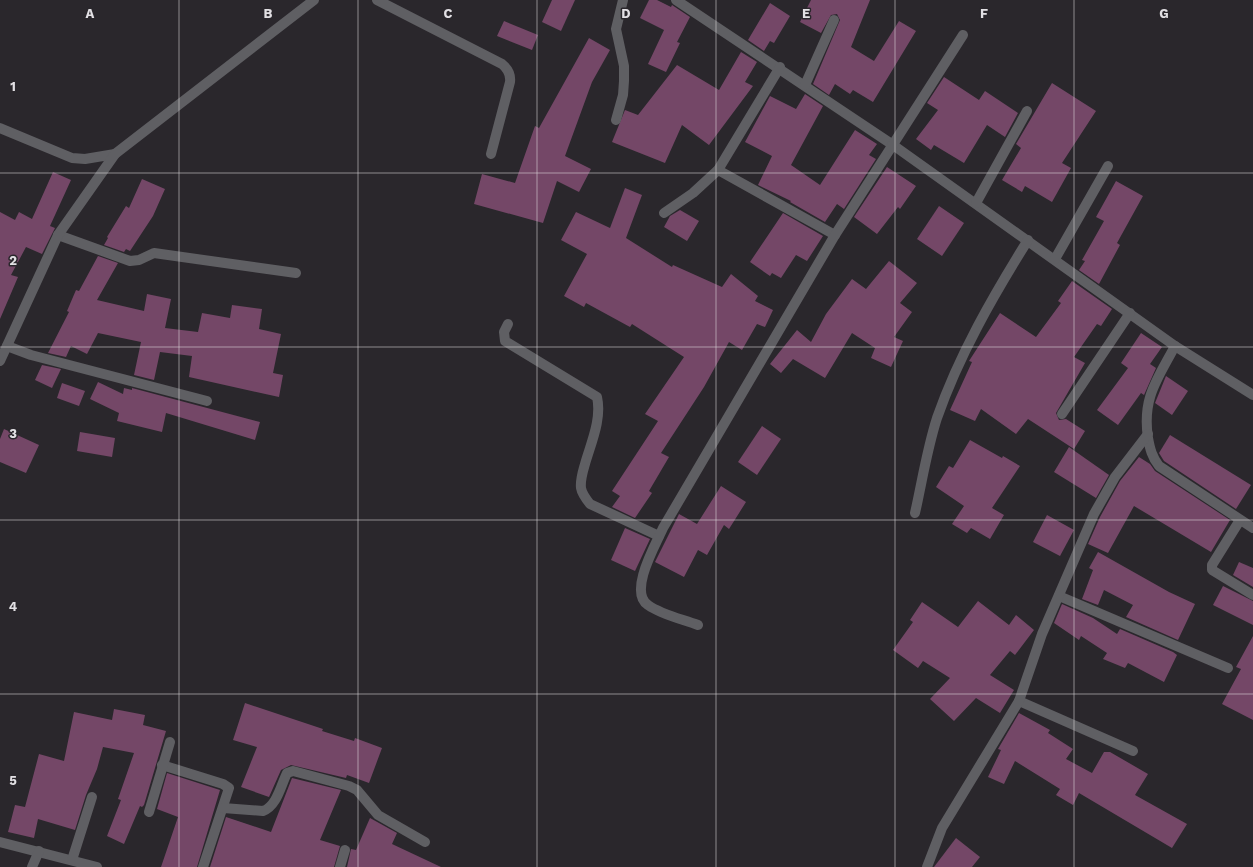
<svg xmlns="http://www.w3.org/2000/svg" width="1253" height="867" viewBox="0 0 1253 867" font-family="'Work Sans',sans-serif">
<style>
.building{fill:#744767}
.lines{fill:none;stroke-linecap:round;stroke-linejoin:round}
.street{stroke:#5f5f63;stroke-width:10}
.grid{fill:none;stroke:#e2e0e4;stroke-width:1;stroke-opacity:0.55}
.grid-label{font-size:13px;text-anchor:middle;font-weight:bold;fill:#e2e0e4;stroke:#2a272c;stroke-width:3;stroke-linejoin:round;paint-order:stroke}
</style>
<rect width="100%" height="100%" fill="#2a272c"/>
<g class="building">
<path d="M552 0H575L561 31 542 22Z"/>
<path d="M649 0H657L671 7 672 5 690 17 677 42 680 43 666 72 648 64 664 30 640 18Z"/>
<path d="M811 0H870L851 47 874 61 899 21 916 31 873 102 853 90 850 94 835 84 829 95 813 84 840 20 837 14 831 15 821 33 800 22Z"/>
<path d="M770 3 790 16 774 43 770 41 764 51 748 40Z"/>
<path d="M504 21 538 35 532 50 497 36Z"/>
<path d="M589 38 610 50 592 82 565 156 591 169 579 192 557 181 543 223 474 204 482 174 515 183 535 126 539 128Z"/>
<path d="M741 52 757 62 745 82 753 86 709 145 682 125 665 163 612 142 625 110 638 115 677 65 719 90Z"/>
<path d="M944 77 979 100 985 91 1018 113 1005 137 987 125 964 163 934 145 931 150 916 139 938 110 927 103Z"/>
<path d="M1052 83 1096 111 1062 163 1071 168 1052 202 1025 186 1022 192 1002 180 1021 148 1016 144Z"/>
<path d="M805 94 823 106 791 165 820 185 855 130 877 144 869 155 876 159 844 209 837 204 825 222 790 202 791 201 758 185 772 156 745 142 770 96 796 109Z"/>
<path d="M887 167 916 186 900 209 898 207 877 234 854 217Z"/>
<path d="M53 172 71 180 50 226 55 228 42 254 26 247 11 275 18 277 0 319V212L15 220 19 212 32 219Z"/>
<path d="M142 179 165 189 153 216 130 251 126 249 124 252 104 245 108 238 107 237 126 206 129 208Z"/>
<path d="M1116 181 1143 196 1117 243 1120 245 1099 284 1079 270 1085 261 1082 260 1104 221 1096 217Z"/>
<path d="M625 188 642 195 626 238 672 267 673 265 722 287 731 274 758 296 755 301 773 310 765 327 757 324 742 350 729 342 704 387 661 453 669 457 649 491 652 493 635 518 612 507 620 496 612 491 658 421 645 414 684 357 632 324 630 327 586 303 584 307 564 296 587 254 561 240 576 212 610 228Z"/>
<path d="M939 206 964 223 942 256 917 239Z"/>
<path d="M680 210 699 221 687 241 664 227 670 216Z"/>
<path d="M783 213 823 236 807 261 796 255 781 278 772 273 770 276 750 262Z"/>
<path d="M98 256 118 263 97 300 144 311 147 294 171 299 165 328 198 332 202 313 230 318 232 305 262 309 259 329 281 334 273 373 283 375 279 397 189 377 192 356 160 352 154 380 134 375 141 342 98 333 87 354 71 346 66 357 48 353 69 312 67 311 76 290 79 291Z"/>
<path d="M889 261 917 283 900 303 912 312 894 337 903 341 891 367 871 358 875 348 852 333 825 378 793 359 781 373 770 364 797 330 811 342 826 314 852 279 866 289Z"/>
<path d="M1072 281 1112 309 1101 326 1097 324 1074 357 1085 363 1056 413 1059 420 1066 419 1085 431 1074 449 1028 419 1016 434 981 409 975 421 950 410 972 362 969 361 1000 313 1036 337 1061 303 1058 301Z"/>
<path d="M1141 333 1162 347 1150 364 1156 368 1144 395 1141 393 1118 425 1097 410 1128 368 1121 363Z"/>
<path d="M42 365 61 369 52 388 35 380Z"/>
<path d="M1166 376 1188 391 1172 415 1155 403Z"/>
<path d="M98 382 123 394 124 388 132 390V388L260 422 255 440 166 413 162 432 117 421 119 413 90 399Z"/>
<path d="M62 383 85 391 79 406 57 398Z"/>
<path d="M762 426 781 439 757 475 738 462Z"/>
<path d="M4 429 39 445 26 473 0 462V439Z"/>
<path d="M80 432 115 438 112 457 77 451Z"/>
<path d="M1170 435 1251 485 1236 509 1164 461 1159 453Z"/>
<path d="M970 440 1002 458 1003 456 1020 466 992 508 1004 515 990 539 971 528 967 533 952 524 964 506 936 487 949 466 953 468Z"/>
<path d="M1069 447 1109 475 1096 498 1054 472Z"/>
<path d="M1139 457 1150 464 1155 471 1230 520 1211 552 1134 506 1108 553 1088 544 1100 517 1120 481Z"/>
<path d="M721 486 746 502 729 529 724 525 707 555 698 550 684 577 655 562 679 514 697 524Z"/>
<path d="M1047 515 1074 530 1060 556 1033 542Z"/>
<path d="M625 528 650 539 635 571 611 560Z"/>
<path d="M1098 552 1169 592 1195 604 1178 640 1126 617 1133 605 1104 590 1098 605 1082 599 1093 570 1089 568Z"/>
<path d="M1239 562 1253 568V587L1233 575Z"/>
<path d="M1223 586 1253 601V625L1213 605Z"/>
<path d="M978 601 1009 625 1016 615 1034 630 1015 655 1010 651 990 675 1014 690 1000 713 976 698 954 721 930 699 950 678 923 661 918 668 893 650 913 622 910 620 922 602 958 627Z"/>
<path d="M1062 604 1093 618 1117 634 1120 629 1173 652 1177 655 1164 682 1128 663 1125 668 1103 659 1107 653 1081 636 1079 640 1054 623Z"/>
<path d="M1253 636V720L1222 704 1241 669 1236 667Z"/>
<path d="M245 703 323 729 322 731 354 741 355 738 382 748 369 783 347 775 346 778 291 765 281 770 269 797 241 787 257 747 233 740Z"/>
<path d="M114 709 145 715 143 725 166 731 144 805 142 807 140 806 124 844 107 836 121 800 118 799 134 753 103 747 97 769 86 795 75 830 38 819 34 838 8 832 15 805 25 807 39 754 64 761 74 712 112 720Z"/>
<path d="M1019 713 1050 730 1048 733 1073 749 1066 759 1092 773 1104 752H1110L1148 774 1135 795 1187 824 1172 848 1079 793 1073 805 1056 795 1060 789 1015 761 1004 784 988 777 1001 750 998 749Z"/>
<path d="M167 773 220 790 197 867H161L178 817 157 809Z"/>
<path d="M292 778 341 790 320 840 340 846 334 867H210L226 817 271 832Z"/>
<path d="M370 818 397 833 392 844 441 867H347L351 849 356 850Z"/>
<path d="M956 838 980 857 972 867H934Z"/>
</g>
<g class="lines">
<g class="street">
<path d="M377 0 502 64C508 69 511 74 510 82L491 154"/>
<path d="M676 0 893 145 1175 346 1253 395"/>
<path d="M805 85 834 20"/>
<path d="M616 120 623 95 624 81V66L616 29 623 0"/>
<path d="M0 128 72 158 85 159 115 154"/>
<path d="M718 170 835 235"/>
<path d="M976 203 1027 111"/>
<path d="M664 213 693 193 718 170 780 67"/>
<path d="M58 235 130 261 139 260 154 253 296 273"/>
<path d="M1055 259 1108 166"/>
<path d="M508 324 504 332 505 341 597 397C602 419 591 443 585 464 583 471 580 480 581 488 582 494 586 499 590 504L659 536"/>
<path d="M7 346 31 355 207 401"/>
<path d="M1175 346C1157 380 1142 398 1148 438 1150 449 1152 457 1159 466L1253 528"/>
<path d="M0 361 58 235 115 154 314 0"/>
<path d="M1062 414 1130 313"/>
<path d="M915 513C922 482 927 449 937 418 959 355 993 296 1028 240"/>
<path d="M1240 520 1212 565V570L1253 595"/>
<path d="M1059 596 1228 668"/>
<path d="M698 625C682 619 662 615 648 605 628 592 656 544 663 528L835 235 963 35"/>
<path d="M1019 701 1133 751"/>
<path d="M162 765 223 784 229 788 203 867"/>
<path d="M223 808 263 811C277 806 281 785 287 773L293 771 349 786 357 790 378 815 425 842"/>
<path d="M149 812 170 742"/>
<path d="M0 842 97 867"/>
<path d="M72 860 92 797"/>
<path d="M32 867 39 851"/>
<path d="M340 867 345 850"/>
<path d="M927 867 942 828 1019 701 1042 634 1094 514 1115 477 1148 434"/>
</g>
</g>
<path class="grid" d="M179 0V867M358 0V867M537 0V867M716 0V867M895 0V867M1074 0V867M0 173H1253M0 347H1253M0 520H1253M0 694H1253"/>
<g class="grid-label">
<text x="90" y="18">A</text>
<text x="268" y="18">B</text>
<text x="448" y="18">C</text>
<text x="626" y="18">D</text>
<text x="806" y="18">E</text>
<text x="984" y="18">F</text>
<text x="1164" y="18">G</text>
<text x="13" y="91">1</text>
<text x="13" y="265">2</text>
<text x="13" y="438">3</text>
<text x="13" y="611">4</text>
<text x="13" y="785">5</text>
</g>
</svg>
